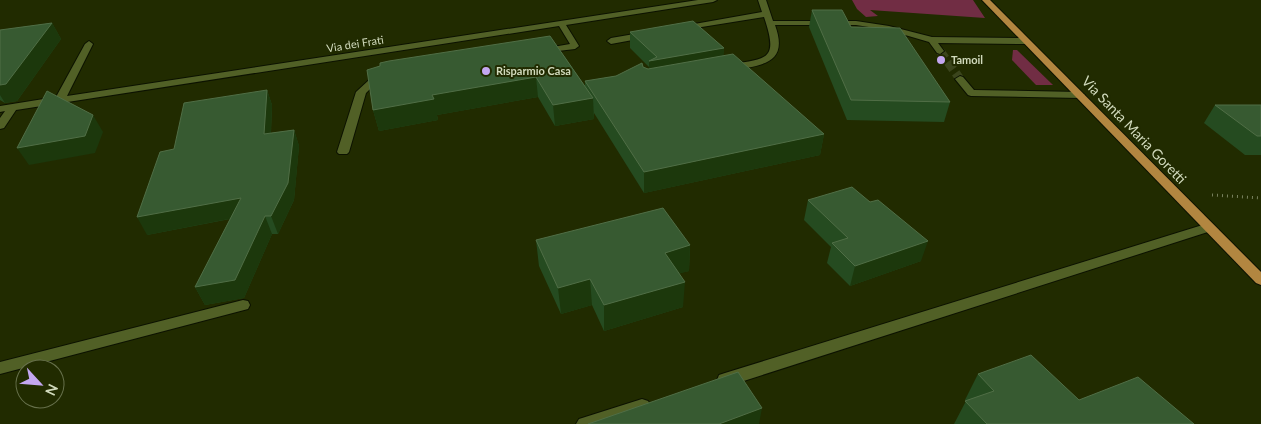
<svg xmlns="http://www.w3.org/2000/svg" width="1261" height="424" viewBox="0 0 1261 424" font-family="Lato,sans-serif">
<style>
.green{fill:#712d44}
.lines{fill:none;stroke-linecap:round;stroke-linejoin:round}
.minor-tunnel{stroke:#3b451c;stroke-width:9;stroke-dasharray:9 4.5;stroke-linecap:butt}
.minor-casing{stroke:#0c1200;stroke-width:2}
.major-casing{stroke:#0c1200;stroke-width:2}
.path{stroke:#78815d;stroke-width:3;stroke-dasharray:1 4;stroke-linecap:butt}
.minor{fill:#516026;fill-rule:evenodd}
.major{fill:#b28640;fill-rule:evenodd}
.wall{fill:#254b20}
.shaded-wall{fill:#1c380c}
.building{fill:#375a31;stroke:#506e46}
.poi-dot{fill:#c4a7f1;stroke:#212b00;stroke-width:2}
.labels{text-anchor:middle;stroke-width:4;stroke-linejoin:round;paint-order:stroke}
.far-street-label{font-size:11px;fill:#d1dabc;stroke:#212b00}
.far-poi-label{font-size:11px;font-weight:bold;fill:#d1dabc;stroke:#212b00;text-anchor:start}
.street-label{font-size:14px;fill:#d1dabc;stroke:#212b00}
</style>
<rect width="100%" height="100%" fill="#212b00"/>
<g class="green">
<path d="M852 0H973L985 18 870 10 878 16 866 17 857 9Z"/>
<path d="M1013 50H1017L1053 85H1036L1012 60Z"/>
</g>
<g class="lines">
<path class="minor-tunnel" d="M940 51 960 79"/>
<defs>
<g id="minor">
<path d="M698 0H717L713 2 566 25 579 46 575 49 541 53V49L570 44 559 26 16 110 4 128 0 129V118L5 111 0 112V106L56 97 85 44 89 41 93 44 67 96Z"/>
<path d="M758 0H766L773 21H856L889 26 932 37 1026 38 1030 41 1026 44 938 43 944 51 940 54 937 53 929 42 888 30 856 25H775C790 66 759 65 728 71L723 68 725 66C765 57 780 64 764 17L683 30 679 28 683 26 762 12Z"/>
<path d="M646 32 650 35 649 37 611 44 607 41 611 38Z"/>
<path d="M384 75 387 76V80L375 84 366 93 349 152 347 154H339L337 152 356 92 369 80Z"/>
<path d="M960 76 963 77 974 90 1080 92 1085 95 1080 98 971 96 968 95 955 79Z"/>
<path d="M1209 223 1215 227 1214 230 725 387 719 385 717 380 719 375 725 373Z"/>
<path d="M243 300 248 301 250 305 248 309 0 374V362Z"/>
<path d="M642 399 648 401 651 406 648 411 608 424H576L579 419Z"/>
</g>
<path id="major" d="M982 0H990L1261 272V285L1256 283Z"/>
</defs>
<use href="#minor" class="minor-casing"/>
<use href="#major" class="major-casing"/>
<path class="path" d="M1212 195 1261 198"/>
<use href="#minor" class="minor"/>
<use href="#major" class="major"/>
</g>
<g class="wall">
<path d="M812 10 851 27 950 102 944 122 847 120 809 27Z"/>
<path d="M52 23 61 39 17 101 5 103 0 100V30Z"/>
<path d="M630 32 724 48 723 56 824 134 820 155 644 193 594 113V119L555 126 538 97 437 115 438 120 379 131 373 110 380 66 550 36 585 86V81L616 76 643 67 649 69V67L630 48Z"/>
<path d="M267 90 272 105 271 133 294 130 299 146 294 200 278 234H272L244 298 205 305 195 287 230 219 147 235Z"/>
<path d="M1215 105H1261V155H1245L1204 123Z"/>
<path d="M808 200 921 261 850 286 827 263 831 247 804 220Z"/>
<path d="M536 240 690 245 689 271 679 273 683 307 604 331 592 305 561 314 539 266Z"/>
<path d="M978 374 1079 400 1194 424H954L966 401 965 400Z"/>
</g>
<g class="shaded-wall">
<path d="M52 23 61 39 17 101 5 103 0 95V85Z"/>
<path d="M724 48 723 65 649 78V61Z"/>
<path d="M536 77 538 97 437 115 438 120 379 131 373 110 432 95Z"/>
<path d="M267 90 272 105 270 151 264 134Z"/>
<path d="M593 98 594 119 555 126 553 105Z"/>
<path d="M93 115 103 132 95 153 29 165 17 148Z"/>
<path d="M294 130 299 146 294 200 278 234 271 216Z"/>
<path d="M824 134 820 155 644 193V172Z"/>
<path d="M241 198 249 215 147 235 137 217Z"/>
<path d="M265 216 272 234 244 298 205 305 195 287Z"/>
<path d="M928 241 921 261 850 286 855 266Z"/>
<path d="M690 245 689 271 664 278 665 253Z"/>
<path d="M590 279 592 305 561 314 558 288Z"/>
<path d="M685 282 683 307 604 331V305Z"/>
<path d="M762 408 759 424H719Z"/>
</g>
<g class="building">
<path d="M812 10H842L851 27 900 28 950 102 851 100Z"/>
<path d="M693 21 724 48 649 61 657 57 630 32Z"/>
<path d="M52 23 6 84 0 85V30Z"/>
<path d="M550 36 593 98 553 105 536 77 432 95 434 99 373 110 367 70 380 66V63L389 61Z"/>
<path d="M733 54 824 134 644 172 585 81 616 76 642 63 643 67 648 69Z"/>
<path d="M267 90 264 134 294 130 288 183 271 216H265L235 280 195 287 241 198 137 217 160 152 174 149 184 103Z"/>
<path d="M47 91 93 115 85 136 17 148Z"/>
<path d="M1215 105H1261V136H1257Z"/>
<path d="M852 187 870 202 878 200 928 241 855 266 832 243 848 238 808 200Z"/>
<path d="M663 208 690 245 665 253 685 282 604 305 590 279 558 288 536 240Z"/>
<path d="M1031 355 1079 400 1138 377 1194 424H987L965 401 994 391 978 374Z"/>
<path d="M738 372 762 408 719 424H588Z"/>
</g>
<g class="poi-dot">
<circle cx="941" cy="60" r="5"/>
<circle cx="486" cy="71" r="5"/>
</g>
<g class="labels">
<g class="far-street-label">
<text transform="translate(355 44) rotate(-9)" y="4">Via dei Frati</text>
</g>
<g class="far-poi-label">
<text x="951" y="64">Tamoil</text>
<text x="496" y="75">Risparmio Casa</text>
</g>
<g class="street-label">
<text transform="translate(1134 130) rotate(46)" y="5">Via Santa Maria Goretti</text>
</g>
</g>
<g transform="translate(40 384) rotate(116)"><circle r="24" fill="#212b00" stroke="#67714b"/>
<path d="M0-4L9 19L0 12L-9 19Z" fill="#c4a7f1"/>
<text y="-8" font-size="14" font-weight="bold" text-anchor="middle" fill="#d1dabc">N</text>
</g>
</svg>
